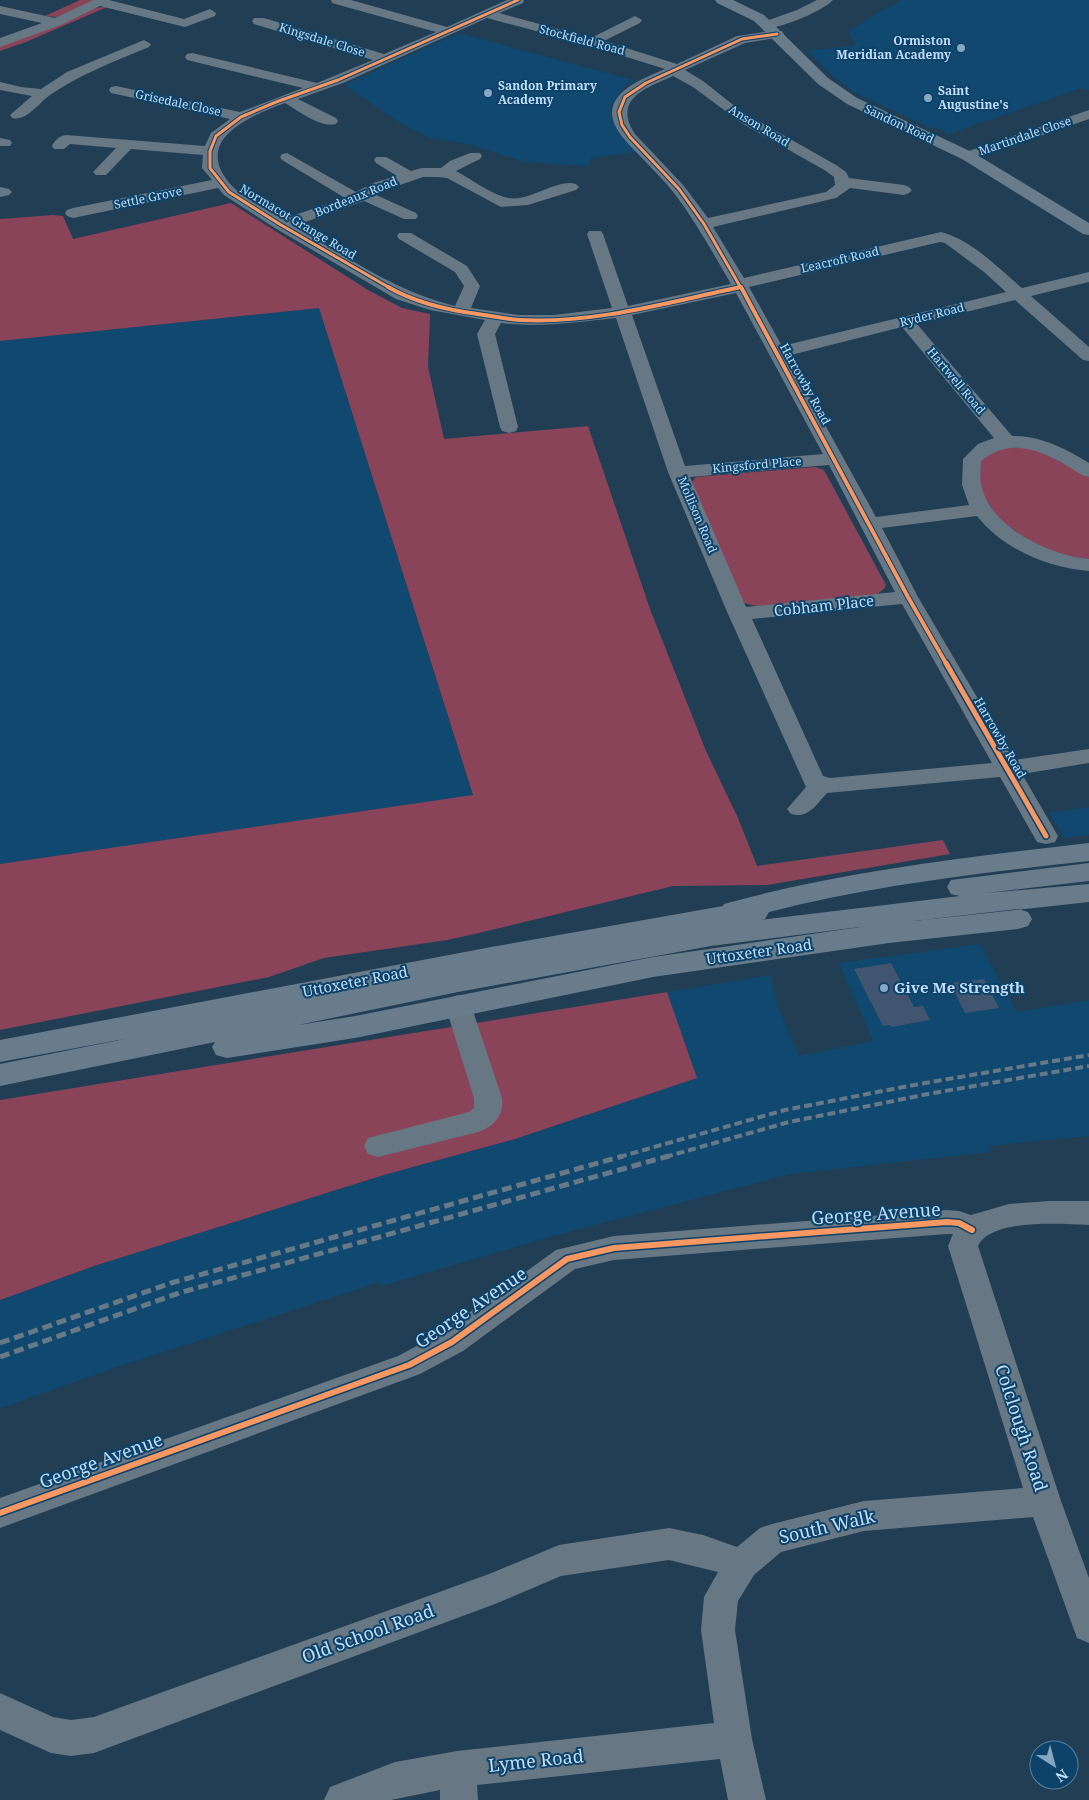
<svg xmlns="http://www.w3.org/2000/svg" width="1089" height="1800" viewBox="0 0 1089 1800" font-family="'Noto Serif',serif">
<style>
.built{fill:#104870}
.green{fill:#8a445a}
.building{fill:#415571}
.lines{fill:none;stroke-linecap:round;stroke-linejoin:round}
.minor{fill:#677784;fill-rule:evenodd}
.highway{fill:#697c8c;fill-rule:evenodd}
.rail-far1{stroke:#677987;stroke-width:4;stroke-dasharray:8 4;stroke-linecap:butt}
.rail{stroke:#677987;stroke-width:5;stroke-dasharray:10 5;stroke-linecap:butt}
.cycleway-far3-casing{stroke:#0e4268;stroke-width:5}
.cycleway-far2-casing{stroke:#0e4268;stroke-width:6}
.cycleway-far1-casing{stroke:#0e4268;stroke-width:8}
.cycleway-casing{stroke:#0e4268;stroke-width:9}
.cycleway-far3{stroke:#f99763;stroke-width:3}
.cycleway-far2{stroke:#f99763;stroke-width:4}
.cycleway-far1{stroke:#f99763;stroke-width:5}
.cycleway{stroke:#f99763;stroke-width:6}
.poi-dot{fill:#87a6c1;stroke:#0e4268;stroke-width:2}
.labels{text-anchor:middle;stroke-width:4;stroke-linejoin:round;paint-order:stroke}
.far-street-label{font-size:12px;fill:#bedefb;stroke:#0e4268}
.far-poi-label{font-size:12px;font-weight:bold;fill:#bedefb;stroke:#0e4268;text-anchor:start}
.street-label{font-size:15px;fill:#bedefb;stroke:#0e4268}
.poi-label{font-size:15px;font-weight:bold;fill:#bedefb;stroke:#0e4268;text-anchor:start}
.near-street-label{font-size:18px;fill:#bedefb;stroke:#0e4268}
</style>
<rect width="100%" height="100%" fill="#223e54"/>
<g class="built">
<path d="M901 0H1089V90L1078 89 949 134 937 128 933 129 854 92 833 76 808 51 856 45 848 31Z"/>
<path d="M459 33 636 81 626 85 610 108 612 119 636 152 591 158 588 166 524 162 468 144 431 138 399 122 344 85Z"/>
<path d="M319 308 473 796 0 864V341Z"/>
<path d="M1089 807V835L1065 838 1049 813Z"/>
<path d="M980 944 1017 1012 1089 1000V1136L989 1146 990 1152 791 1174 549 1237 382 1286 380 1282 123 1365 0 1408V1300L97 1265 384 1175 515 1139 697 1078 667 992 770 975 778 1007 799 1056 873 1041 839 963Z"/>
</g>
<g class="green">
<path d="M80 0H97L58 17 45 16Z"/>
<path d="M105 7H107L26 42 0 51V46L95 8Z"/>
<path d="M231 203 368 290 402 308 430 314 428 367 444 439 588 426 650 609 706 751 738 818 757 866 943 840 950 854 767 885 673 886 479 933 447 940 324 958 269 977 0 1030V864L473 795 319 308 0 341V219L53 215 63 216 73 239Z"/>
<path d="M1032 447 1089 477V560L1042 550 1000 520 979 490V460L993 448Z"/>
<path d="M815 467 824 470 886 585 884 589 877 594 760 607 744 603 691 483 696 477Z"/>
<path d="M667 992 697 1078 515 1139 384 1175 97 1265 0 1300V1100Z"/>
</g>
<g class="building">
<path d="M891 963 914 1007 923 1006 930 1020 891 1027 890 1025 883 1026 854 969Z"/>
<path d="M984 979 999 1008 965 1013 950 983Z"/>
</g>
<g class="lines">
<g class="minor">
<path d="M93 0H109L184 19 210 9 216 13 215 16 185 27 100 6 61 25 0 47V38L42 23 0 14V6L55 18Z"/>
<path d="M331 0H351L447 27 507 0H524L523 3 499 13 591 38 635 16 642 20 640 23 604 41 677 64 737 36 777 30 782 31 784 34 782 37 745 43 685 70 703 81 741 111 836 165 846 172 849 178 904 185 909 187 912 190 909 193 904 195 850 188 836 198 713 227 744 278 941 232C972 240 998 268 1022 288L1089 272V282L1031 296 1089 347V361L1083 360 1015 300 917 324 1012 436C1039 435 1067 449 1089 463V477L1082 475C1050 455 1015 433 981 461 981 470 979 479 982 488 992 528 1051 556 1089 559V571C1048 568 1003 549 977 516L882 528 918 597 1014 760 1089 749V763L1022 774 1058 836 1055 842 1046 844 1037 842 1000 777 827 793C816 805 808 819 791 814L787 809 806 787 728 614 668 472 616 318C577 322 539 328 501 323L495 334 518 427 516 431 509 433 502 431 500 427 477 334 485 320 430 310 396 299 275 228 224 195 218 188 73 218 67 216 65 213 67 210 73 208 212 180 202 168 203 155 131 149 106 175H96L93 172 116 148 70 144 64 149H54L52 146C55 140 59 136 66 135L205 146 211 133 230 119 111 93 109 90 111 87 116 86 240 112 303 88 187 60 185 57 187 54 192 53 317 83 373 60 254 24 252 21 254 18H264L384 54 436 32 332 3ZM487 18 588 45 665 69C647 77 612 89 612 113 612 130 630 145 641 157 652 169 664 180 674 193 696 222 713 253 731 284L628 306 603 234 601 231H589L587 234 612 308 554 315H519L471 308 480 286 467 266 411 233H399L397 236 399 239 455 272 464 286 455 306C396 292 346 256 294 226L364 201 404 219H416L418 216 416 213 374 194 423 177H438L447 178 501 207 528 205 576 190 579 187 576 184C555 178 528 205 504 197 488 192 471 179 456 171L480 159 482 156 480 153H470L450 161 441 168H422L411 171 386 157H376L374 160 376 163 397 176 373 183 356 192 287 153 282 154 280 157 282 160 345 198 283 219C268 210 245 199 234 188 189 142 247 117 285 103 299 111 320 128 336 124L338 121 336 118 298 99 343 83ZM673 76 693 87 743 124 826 171 834 177 835 185 826 192 708 218 684 186 635 134C612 99 646 88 673 76ZM940 242 945 243 984 272 1006 292 782 346 749 287ZM736 293 823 454 685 466 632 315ZM902 327 994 438 978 444 963 459 962 485 969 505 876 517 787 356ZM829 465 895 592 746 607 690 477ZM902 604 992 763 830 778 823 776 752 619Z"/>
<path d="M817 0H833C825 10 776 31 763 28L761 25 763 22 797 10Z"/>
<path d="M144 40 151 44 149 47C115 61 81 74 50 95 39 103 26 122 12 118L10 115 32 96 0 90V82L21 87 41 89 67 72Z"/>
<path d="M1089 110V119L973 159H963L961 156 963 153Z"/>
<path d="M0 138 10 140 12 143 10 146H0Z"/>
<path d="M0 187 9 189 12 192 9 195 0 197Z"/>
<path d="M458 995 467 998 471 1005 502 1098C504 1115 494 1127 478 1132L378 1157 368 1154 364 1146 368 1138 469 1112 474 1108V1098L445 1005 449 998Z"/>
<path d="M1049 1201H1089V1225C1062 1224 991 1218 978 1246L1061 1501 1089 1578V1643L1077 1638 1033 1517 864 1531 781 1552 754 1575 738 1601 735 1630 752 1739 766 1800H728L720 1759 477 1785 478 1800H440V1790L391 1800H324L330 1787 395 1762 457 1751 714 1723 701 1630 704 1597 718 1572 669 1560 561 1576 495 1604 94 1753 71 1756 51 1753 0 1730V1693L53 1717 71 1720 94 1717 489 1574 559 1545 669 1528 703 1535 737 1547 760 1528 772 1524 864 1501 1023 1488 948 1246 953 1234H947L614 1260 575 1269 463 1351 420 1374 0 1528V1498L398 1356 441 1333 556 1250 614 1236 947 1210 959 1211 971 1215 1009 1204Z"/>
</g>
<g class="highway">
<path d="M715 0H733L764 15 828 78 857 98 974 153 1089 223V235L1083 234 962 159 847 104 818 84 754 21 717 3Z"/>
<path d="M1089 843V861C982 873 874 885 769 912L765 919 759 920 960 896 951 894 947 887 951 880 1089 863V881L986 893 1089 884V902L914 921 1018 909 1028 912 1032 919 1028 926 1018 929 889 943 653 977 355 1038 227 1058 216 1055 212 1047 215 1042 0 1086V1064L130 1038 0 1062V1040L491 947 723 906 724 904C843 871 967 857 1089 843ZM867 926 653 957 355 1016 298 1025 458 992 711 946Z"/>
</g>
<g class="rail-far1">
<path d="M619 1157 785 1110 919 1084 1089 1055"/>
<path d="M665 1157 789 1122 928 1094 1089 1066"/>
</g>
<g class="rail">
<path d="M0 1343 171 1283 623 1156"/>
<path d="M0 1357 179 1293 669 1156"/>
</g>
<defs>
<g id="cycleway-far3">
<path d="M390 288 281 225 229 192 210 168V151L216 136 241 117 276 102 338 80 518 0"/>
<path d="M735 288 741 287"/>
<path d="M741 288 704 224 679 189 630 137 622 125 619 112 625 97 646 83 742 39 777 34"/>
</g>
<g id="cycleway-far2">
<path d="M388 287C416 303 447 310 478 314 492 316 506 319 520 320 594 324 669 302 741 287"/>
<path d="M741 287 908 597 947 665"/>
</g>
<path id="cycleway-far1" d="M946 663 1046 836"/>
<path id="cycleway" d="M0 1513 409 1365 452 1342 567 1259 614 1248 947 1222 959 1223 972 1230"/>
</defs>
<use href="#cycleway-far3" class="cycleway-far3-casing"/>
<use href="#cycleway-far2" class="cycleway-far2-casing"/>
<use href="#cycleway-far1" class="cycleway-far1-casing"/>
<use href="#cycleway" class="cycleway-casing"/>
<use href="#cycleway-far3" class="cycleway-far3"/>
<use href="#cycleway-far2" class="cycleway-far2"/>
<use href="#cycleway-far1" class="cycleway-far1"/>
<use href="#cycleway" class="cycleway"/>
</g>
<g class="poi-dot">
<circle cx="961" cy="48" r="5"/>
<circle cx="488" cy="93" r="5"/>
<circle cx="928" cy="98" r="5"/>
<circle cx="884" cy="988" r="5"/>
</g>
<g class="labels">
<g class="far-street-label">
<text transform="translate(322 40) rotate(17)" y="4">Kingsdale Close</text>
<text transform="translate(582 40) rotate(15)" y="4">Stockfield Road</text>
<text transform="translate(178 103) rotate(12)" y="4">Grisedale Close</text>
<text transform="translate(899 124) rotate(25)" y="4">Sandon Road</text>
<text transform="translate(759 126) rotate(31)" y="4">Anson Road</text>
<text transform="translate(1025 136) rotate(-19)" y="4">Martindale Close</text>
<text transform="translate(356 197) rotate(-22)" y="4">Bordeaux Road</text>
<text transform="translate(148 198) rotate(-12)" y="4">Settle Grove</text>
<text transform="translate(298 222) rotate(31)" y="4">Normacot Grange Road</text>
<text transform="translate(840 260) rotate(-13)" y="4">Leacroft Road</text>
<text transform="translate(932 315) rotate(-14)" y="4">Ryder Road</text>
<text transform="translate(956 381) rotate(50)" y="4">Hartwell Road</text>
<text transform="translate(805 384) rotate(61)" y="4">Harrowby Road</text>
<text transform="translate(757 465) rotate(-5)" y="4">Kingsford Place</text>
<text transform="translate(697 515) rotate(67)" y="4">Mollison Road</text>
<text transform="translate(1000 738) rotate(60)" y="4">Harrowby Road</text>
</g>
<g class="far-poi-label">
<text x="951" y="45" text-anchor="end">Ormiston<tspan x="951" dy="14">Meridian Academy</tspan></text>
<text x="498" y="90">Sandon Primary<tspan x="498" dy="14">Academy</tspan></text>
<text x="938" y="95">Saint<tspan x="938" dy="14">Augustine's</tspan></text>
</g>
<g class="street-label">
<text transform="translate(824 606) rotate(-6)" y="5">Cobham Place</text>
<text transform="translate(759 952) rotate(-8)" y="5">Uttoxeter Road</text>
<text transform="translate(355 982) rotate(-11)" y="5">Uttoxeter Road</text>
</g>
<g class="poi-label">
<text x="894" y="993">Give Me Strength</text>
</g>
<g class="near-street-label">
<text transform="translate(876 1214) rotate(-4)" y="6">George Avenue</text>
<text transform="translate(471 1308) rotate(-34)" y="6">George Avenue</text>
<text transform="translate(1021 1428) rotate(72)" y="6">Colclough Road</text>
<text transform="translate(101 1461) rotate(-20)" y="6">George Avenue</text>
<text transform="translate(827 1527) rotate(-13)" y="6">South Walk</text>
<text transform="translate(368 1634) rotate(-20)" y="6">Old School Road</text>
<text transform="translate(536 1761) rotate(-6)" y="6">Lyme Road</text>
</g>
</g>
<g transform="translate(1054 1765) rotate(144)"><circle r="24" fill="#0e4268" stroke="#5480a3"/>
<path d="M0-4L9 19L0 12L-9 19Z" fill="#87a6c1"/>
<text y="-8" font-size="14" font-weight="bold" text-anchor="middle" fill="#bedefb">N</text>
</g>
</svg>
